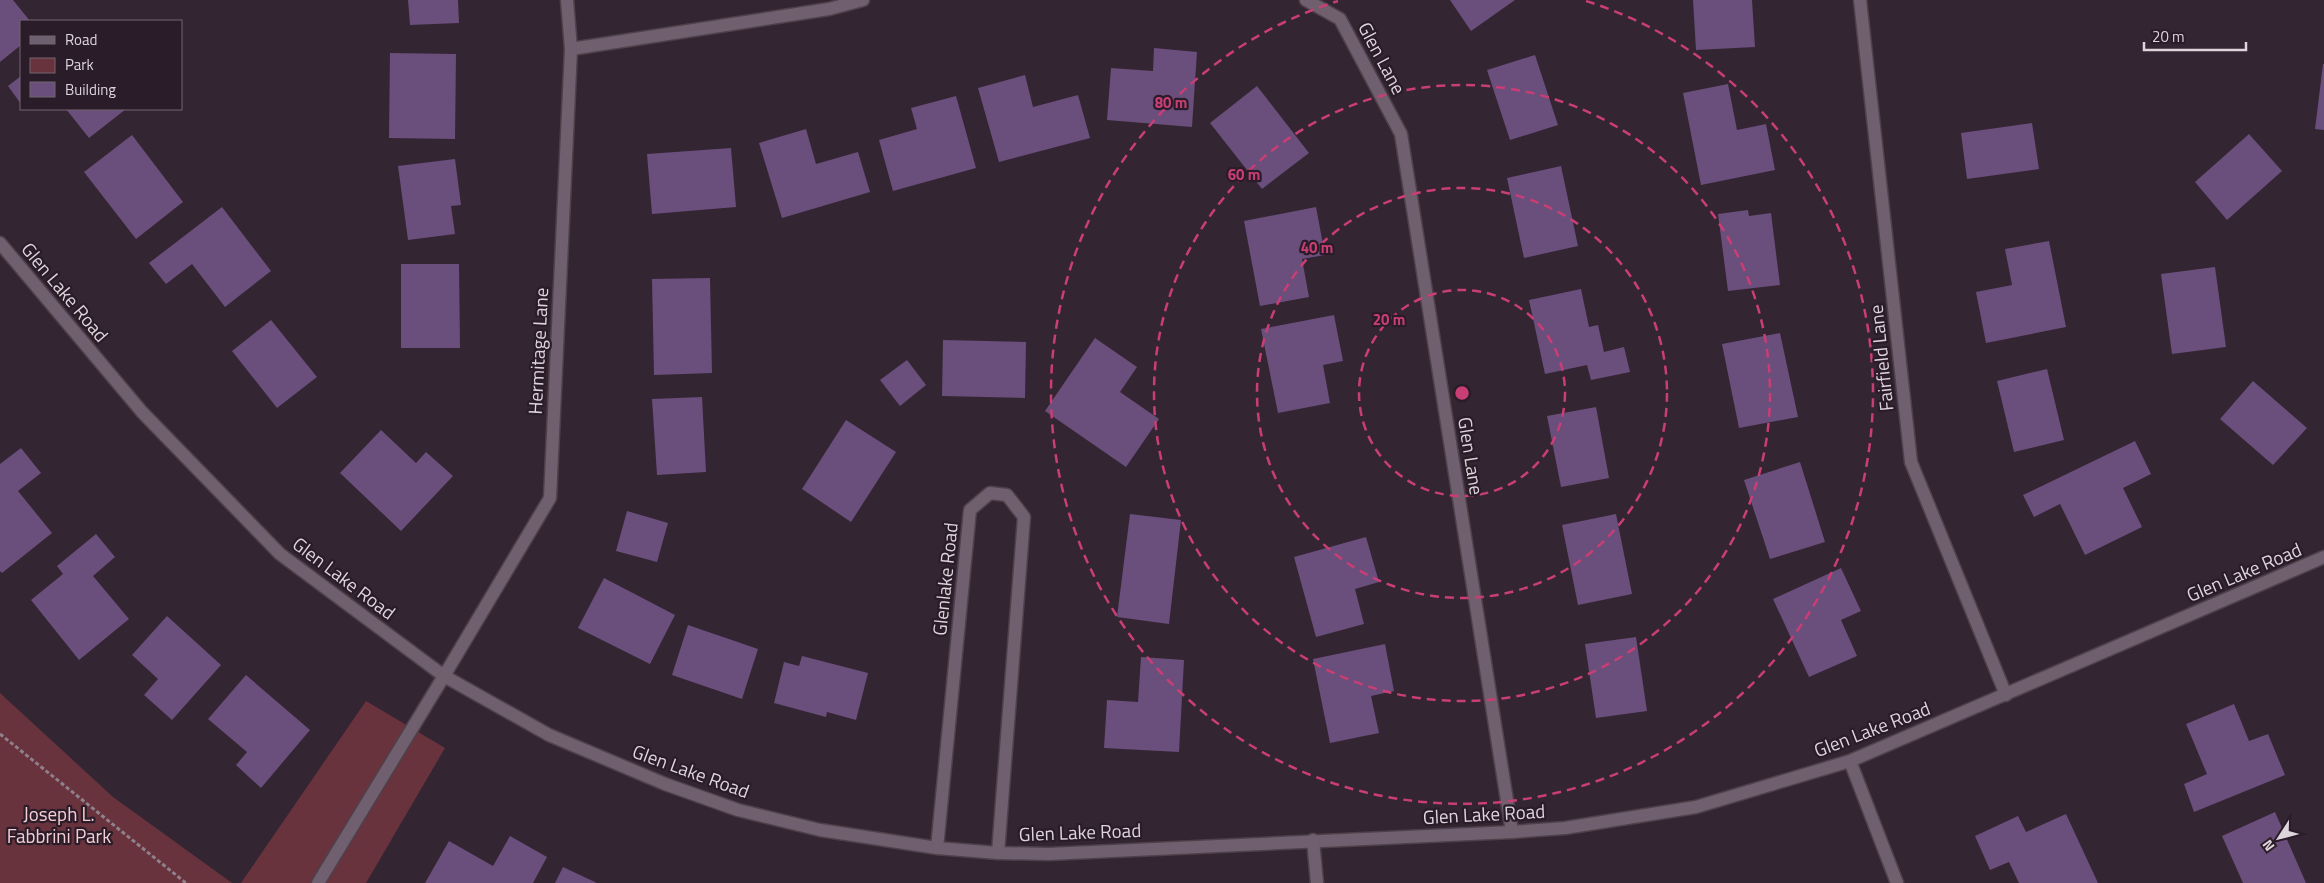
<svg xmlns="http://www.w3.org/2000/svg" width="2324" height="883" viewBox="0 0 2324 883" font-family="'Titillium Web',sans-serif">
<style>
.green{fill:#69333d}
.building{fill:#6a4e7c}
.lines{fill:none;stroke-linecap:round;stroke-linejoin:round}
.service-casing{stroke:#4e414c;stroke-width:15}
.minor-casing{stroke:#4e414c;stroke-width:15}
.path{stroke:#8e818c;stroke-width:3;stroke-dasharray:4 2.5;stroke-linecap:butt}
.service{stroke:#705f6e;stroke-width:12}
.minor{stroke:#705f6e;stroke-width:12}
.ring{fill:none;stroke:#c83e75;stroke-width:2.5;stroke-dasharray:9 6}
.labels{text-anchor:middle;stroke-width:4.5;stroke-linejoin:round;paint-order:stroke}
.street-label{font-size:19px;fill:#ded4dc;stroke:#2a1c28}
.park-label{font-size:19px;fill:#f5ced3;stroke:#2a1c28}
.centre{fill:#c83e75;stroke:#2a1c28;stroke-width:2.5}
.ring-label{font-size:15px;text-anchor:middle;font-weight:bold;fill:#c83e75;stroke:#2a1c28;stroke-width:4.5;stroke-linejoin:round;paint-order:stroke}
</style>
<rect width="100%" height="100%" fill="#342532"/>
<g class="green">
<path d="M0 693 113 797 232 883H0Z"/>
<path d="M366 701 445 748 366 883H241Z"/>
</g>
<g class="building">
<path d="M0 0H13L30 21H21V45L0 62Z"/>
<path d="M408 0H458L459 23 410 25Z"/>
<path d="M1450 0H1515L1471 31Z"/>
<path d="M1693 0H1752L1755 47 1696 50Z"/>
<path d="M1154 48 1197 52 1192 127 1107 120 1111 68 1153 71Z"/>
<path d="M390 53 456 54 455 139 389 138Z"/>
<path d="M1535 55 1558 125 1510 140 1487 70Z"/>
<path d="M2323 64H2324V130L2315 129Z"/>
<path d="M1025 75 1033 107 1078 95 1090 138 999 162 978 88Z"/>
<path d="M21 76V104L8 86Z"/>
<path d="M1728 84 1737 130 1766 124 1775 170 1701 185 1683 93Z"/>
<path d="M1257 86 1309 153 1262 189 1210 123Z"/>
<path d="M956 96 976 168 893 191 879 140 917 129 911 108Z"/>
<path d="M66 109H126L89 138Z"/>
<path d="M2032 123 2039 169 1967 179 1961 133Z"/>
<path d="M806 129 816 164 858 152 870 192 782 218 759 143Z"/>
<path d="M2249 134 2282 171 2227 220 2195 182Z"/>
<path d="M132 135 183 202 136 239 84 172Z"/>
<path d="M731 148 736 207 652 214 647 154Z"/>
<path d="M455 159 461 205 451 206 455 234 408 240 398 166Z"/>
<path d="M1561 166 1578 246 1524 258 1507 178Z"/>
<path d="M222 207 271 271 225 307 192 264 166 284 149 263Z"/>
<path d="M1316 207 1325 255 1302 259 1309 297 1260 306 1244 221Z"/>
<path d="M1748 210 1749 216 1771 213 1780 285 1728 291 1718 214Z"/>
<path d="M2049 241 2066 327 1986 343 1976 292 2012 285 2005 249Z"/>
<path d="M401 264H459L460 348H401Z"/>
<path d="M2215 267 2226 347 2172 354 2161 274Z"/>
<path d="M710 278 712 373 654 375 652 279Z"/>
<path d="M1581 289 1589 327 1598 325 1604 352 1624 347 1630 372 1591 380 1587 365 1545 374 1529 300Z"/>
<path d="M1334 315 1343 361 1323 365 1330 403 1278 413 1261 329Z"/>
<path d="M271 320 317 377 277 408 232 351Z"/>
<path d="M1780 333 1798 417 1739 428 1722 344Z"/>
<path d="M1095 338 1137 367 1120 392 1159 419 1126 467 1045 411Z"/>
<path d="M943 340 1026 342 1025 398 942 396Z"/>
<path d="M907 360 926 385 900 406 880 380Z"/>
<path d="M2047 369 2064 440 2014 452 1997 381Z"/>
<path d="M2253 381 2307 428 2273 465 2220 419Z"/>
<path d="M702 397 706 472 657 475 652 399Z"/>
<path d="M1596 407 1609 478 1561 487 1547 416Z"/>
<path d="M846 420 896 452 851 522 802 489Z"/>
<path d="M381 430 416 463 426 452 453 476 401 531 340 473Z"/>
<path d="M2135 441 2151 474 2123 488 2142 527 2085 555 2060 504 2034 517 2023 495Z"/>
<path d="M21 448 41 473 18 491 52 533 2 573 0 571V464Z"/>
<path d="M1800 462 1825 542 1770 559 1744 480Z"/>
<path d="M627 511 668 523 657 562 616 551Z"/>
<path d="M1130 514 1181 520 1169 624 1117 617Z"/>
<path d="M1616 514 1632 594 1578 605 1562 525Z"/>
<path d="M96 534 115 557 93 576 129 619 79 660 31 600 63 574 57 566Z"/>
<path d="M1366 537 1379 582 1355 589 1364 624 1316 637 1294 557Z"/>
<path d="M1841 568 1861 611 1841 620 1857 656 1809 677 1773 599Z"/>
<path d="M604 578 675 615 650 664 578 628Z"/>
<path d="M167 616 221 665 172 720 144 695 158 679 132 655Z"/>
<path d="M688 625 758 649 742 699 672 675Z"/>
<path d="M1636 637 1647 711 1596 718 1585 644Z"/>
<path d="M1385 644 1394 691 1371 696 1379 733 1330 743 1313 659Z"/>
<path d="M802 656 868 673 856 720 827 712 826 717 774 703 784 662 799 666Z"/>
<path d="M1141 657 1184 660 1179 752 1104 748 1107 700 1138 702Z"/>
<path d="M246 675 310 730 261 788 236 765 247 752 208 719Z"/>
<path d="M2234 704 2249 741 2268 734 2285 775 2194 812 2184 784 2207 774 2186 724Z"/>
<path d="M2275 812 2306 883H2243L2222 836Z"/>
<path d="M2066 814 2098 883H2019L2009 862 1990 870 1975 836 2018 816 2026 832Z"/>
<path d="M510 836 547 857 533 883H425L449 841 493 866Z"/>
<path d="M563 867 597 883H555Z"/>
</g>
<g class="lines">
<defs>
<path id="service" d="M318 883 444 676"/>
<g id="minor">
<path d="M1306 0 1340 19 1401 134 1512 832"/>
<path d="M1860 0 1911 462 2006 695"/>
<path d="M571 49 829 9 863 0"/>
<path d="M0 243 142 412 280 554 444 676 549 735 665 784 738 810 820 830 937 848 998 853 1049 854 1512 832 1565 828 1696 807 1850 761 2324 557"/>
<path d="M444 676 550 498 571 49 567 0"/>
<path d="M1850 761 1897 883"/>
<path d="M1313 840 1317 883"/>
<path d="M937 848 970 510 990 493 1007 495 1024 517 998 853"/>
</g>
</defs>
<use href="#service" class="service-casing"/>
<use href="#minor" class="minor-casing"/>
<path class="path" d="M0 734 186 883"/>
<use href="#service" class="service"/>
<use href="#minor" class="minor"/>
</g>
<g class="ring">
<circle cx="1462" cy="393" r="103"/>
<circle cx="1462" cy="393" r="205"/>
<circle cx="1462" cy="393" r="308"/>
<path d="M1586 1A411 411 0 1 1 1338 1"/>
</g>
<g class="labels">
<g class="street-label">
<text transform="translate(1382 58) rotate(62)" y="7">Glen Lane</text>
<text transform="translate(65 292) rotate(50)" y="7">Glen Lake Road</text>
<text transform="translate(538 351) rotate(-87)" y="7">Hermitage Lane</text>
<text transform="translate(1881 358) rotate(-96)" y="7">Fairfield Lane</text>
<text transform="translate(1471 456) rotate(81)" y="7">Glen Lane</text>
<text transform="translate(2244 572) rotate(-23)" y="7">Glen Lake Road</text>
<text transform="translate(344 578) rotate(37)" y="7">Glen Lake Road</text>
<text transform="translate(945 579) rotate(-84)" y="7">Glenlake Road</text>
<text transform="translate(1872 729) rotate(-21)" y="7">Glen Lake Road</text>
<text transform="translate(691 771) rotate(20)" y="7">Glen Lake Road</text>
<text transform="translate(1484 814) rotate(-3)" y="7">Glen Lake Road</text>
<text transform="translate(1080 832) rotate(-2)" y="7">Glen Lake Road</text>
</g>
<g class="park-label">
<text x="59" y="821">Joseph L.<tspan x="59" dy="22">Fabbrini Park</tspan></text>
</g>
</g>
<circle cx="1462" cy="393" r="8" class="centre"/>
<g class="ring-label">
<text x="1171" y="108">80 m</text>
<text x="1244" y="180">60 m</text>
<text x="1317" y="253">40 m</text>
<text x="1389" y="325">20 m</text>
</g>
<rect x="20" y="20" width="162" height="90" fill="#2a1c28" stroke="#726670"/>
<rect x="30" y="36" width="25" height="8" fill="#705f6e" stroke="#726670"/>
<text x="65" y="45" font-size="15" fill="#ded4dc">Road</text>
<rect x="30" y="58" width="25" height="15" fill="#69333d" stroke="#726670"/>
<text x="65" y="70" font-size="15" fill="#ded4dc">Park</text>
<rect x="30" y="82" width="25" height="15" fill="#6a4e7c" stroke="#726670"/>
<text x="65" y="95" font-size="15" fill="#ded4dc">Building</text>
<g transform="translate(2279 838) rotate(234)" stroke="#2a1c28" stroke-width="4" paint-order="stroke">
<path d="M0-4L9 19L0 12L-9 19Z" fill="#ded4dc"/>
<text y="-8" font-size="14" font-weight="bold" text-anchor="middle" fill="#ded4dc">N</text>
</g>
<path d="M2144 42v8h102v-8" fill="none" stroke="#ded4dc" stroke-width="2.5"/>
<text x="2152" y="42" font-size="15" fill="#ded4dc" stroke="#2a1c28" stroke-width="4" paint-order="stroke">20 m</text>
</svg>
